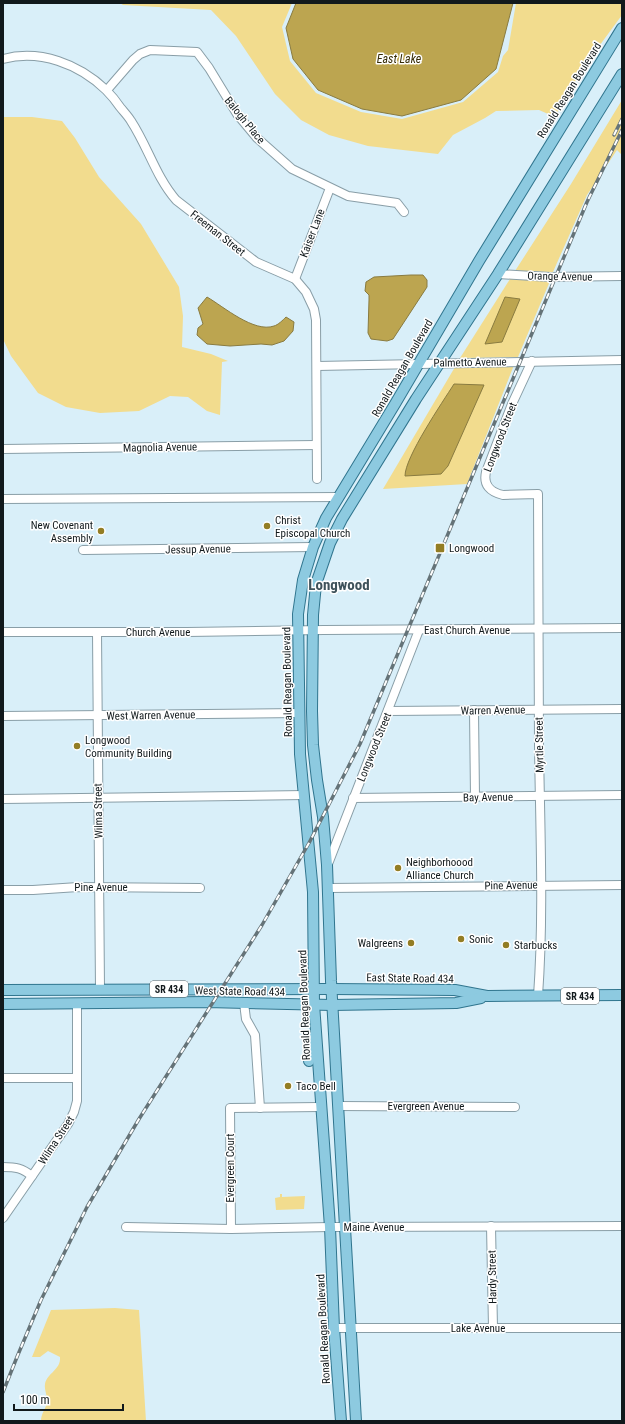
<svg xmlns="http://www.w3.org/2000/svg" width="625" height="1424" viewBox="0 0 625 1424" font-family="'Roboto Condensed',sans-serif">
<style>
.green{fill:#f2dc8e}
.water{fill:#bca550;stroke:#897b40}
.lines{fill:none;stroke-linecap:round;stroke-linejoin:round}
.minor-casing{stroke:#899ea7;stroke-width:10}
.major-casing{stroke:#30758e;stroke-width:12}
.minor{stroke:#fff;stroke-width:8}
.major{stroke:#8dcae0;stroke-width:10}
.rail-casing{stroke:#657378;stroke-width:3.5}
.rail{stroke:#fff;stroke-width:2;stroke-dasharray:6;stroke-linecap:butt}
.poi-dot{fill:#937d24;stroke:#fff;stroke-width:1.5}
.labels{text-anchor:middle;stroke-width:3;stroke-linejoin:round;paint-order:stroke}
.shield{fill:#fff;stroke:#585e60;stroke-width:1}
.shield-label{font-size:10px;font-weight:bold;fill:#11191c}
.street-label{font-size:11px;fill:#11191c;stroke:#fff}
.poi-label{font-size:11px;fill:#11191c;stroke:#fff;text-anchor:start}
.water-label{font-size:12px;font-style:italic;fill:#352b05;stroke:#fff}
.district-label{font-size:15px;font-weight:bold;fill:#3f525a;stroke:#fff}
</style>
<rect width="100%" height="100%" fill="#d9eff9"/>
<g class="green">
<path d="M120 3H292L282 27 290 61 316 93 361 112 402 119 463 102 498 72 503 56 508 50 516 3H622V15L583 68 555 117 539 110 496 111 485 118 453 135 438 154 368 146 329 135 301 120 275 94 236 36 211 10 123 5Z"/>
<path d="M622 100V155L617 150 587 195 553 272 515 271 571 184Z"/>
<path d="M3 117H32L62 121 75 138 99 177 141 224 179 287 183 316 182 347 211 354 228 361 222 362 220 415 207 411 188 397 170 396 139 411 100 413 66 407 38 393 11 356 3 339Z"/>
<path d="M510 279 550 281 518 357 460 358Z"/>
<path d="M514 365 467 484 383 489 455 367Z"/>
<path d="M280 1194H282V1197L305 1196 304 1209 276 1210 275 1198 280 1197Z"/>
<path d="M115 1308 139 1310 146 1421H41C41 1414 45 1410 47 1403 48 1397 44 1390 45 1384 47 1373 61 1370 60 1357L48 1351 40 1357H32L51 1310Z"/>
</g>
<g class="water">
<path d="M296 3H513L496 69 461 100 402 116 362 109 318 90 293 59 286 28Z"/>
<path d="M411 275H423L427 280V287L393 339 387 341 371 339 368 333 369 300V295L365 291 366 282 374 277Z"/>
<path d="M207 297C224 307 254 333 274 326 278 325 283 320 286 317L294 322 293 331 284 341 272 345 261 344 230 346 207 344 197 335 198 328 203 324 198 308Z"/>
<path d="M505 297 520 299 502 342 485 344Z"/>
<path d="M454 384 484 385 448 466 441 474 405 476C405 457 442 403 454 384Z"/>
</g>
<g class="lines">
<defs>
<g id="minor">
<path d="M3 59C40 49 79 64 106 90 111 95 116 101 120 107 124 112 128 116 131 121 148 147 156 177 176 200L256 262 295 279 306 292 314 309 316 320 317 479"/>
<path d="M107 90 133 60 140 54 150 50 197 52 209 68 237 114 257 138 292 169 348 196 397 203 404 212"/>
<path d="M498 274 550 277 622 276"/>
<path d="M295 279 330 188"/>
<path d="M532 361 512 404 486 472C483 485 490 492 503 495L538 494C539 578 538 662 539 745 540 829 544 913 538 996"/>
<path d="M317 366 622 360"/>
<path d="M3 449 316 445"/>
<path d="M3 499 339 497"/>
<path d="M83 550 313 547"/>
<path d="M3 632H187L324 630 622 628"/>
<path d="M97 632 100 989"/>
<path d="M474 710 475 797"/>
<path d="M388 711 622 709"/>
<path d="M3 716 299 713"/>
<path d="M353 798 622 795"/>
<path d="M3 799 304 795"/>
<path d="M328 864 419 630"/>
<path d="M329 888 622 885"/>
<path d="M3 890H33L78 887 200 888"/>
<path d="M244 1003 246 1019 255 1035 260 1108"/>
<path d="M3 1078H77"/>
<path d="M338 1106 515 1107"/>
<path d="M3 1167C16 1167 22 1168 32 1176"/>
<path d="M3 1218 68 1124 74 1112 77 1101V1003"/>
<path d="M491 1226 493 1328"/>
<path d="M126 1227 231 1229 330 1227 622 1226"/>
<path d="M231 1229 230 1108 320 1107"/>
<path d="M334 1328H622"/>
</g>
<g id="major">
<path d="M3 990 332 989 455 990 487 996 622 995"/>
<path d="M3 1004 207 1002 332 1005 456 1003 481 998"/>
<path d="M309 1061 310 1041 315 1035"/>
<path d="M341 1421 334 1328 330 1227 314 1004 313 892 300 754 298 614 303 580 313 547 326 518 395 404 479 261 622 28"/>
<path d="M356 1421 331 981 327 865 323 817 317 780 313 745 312 711 313 615 316 584 330 543 342 519 416 399 498 274 622 74"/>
</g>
</defs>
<use href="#minor" class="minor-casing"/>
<use href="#major" class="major-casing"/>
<use href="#minor" class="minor"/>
<use href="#major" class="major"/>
<defs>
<g id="rail">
<path d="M614 135 622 119"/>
<path d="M3 1392 17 1357 41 1300 87 1207 139 1119 262 925 309 843 360 744 587 202 622 130"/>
</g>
</defs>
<use href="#rail" class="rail-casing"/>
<use href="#rail" class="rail"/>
</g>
<g class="poi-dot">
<circle cx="267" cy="526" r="4"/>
<circle cx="101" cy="531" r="4"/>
<rect x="435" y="543" width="10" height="10" rx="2"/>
<circle cx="77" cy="746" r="4"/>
<circle cx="398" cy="868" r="4"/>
<circle cx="461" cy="939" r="4"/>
<circle cx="411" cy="943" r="4"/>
<circle cx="506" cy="945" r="4"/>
<circle cx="288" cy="1086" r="4"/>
</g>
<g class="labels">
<g class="shield">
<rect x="150" y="981" width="38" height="16" rx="3"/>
<rect x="561" y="988" width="38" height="16" rx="3"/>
</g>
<g class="shield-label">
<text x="169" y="993">SR 434</text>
<text x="580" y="1000">SR 434</text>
</g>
<g class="street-label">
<text transform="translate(569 90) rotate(-58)" y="4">Ronald Reagan Boulevard</text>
<text transform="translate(245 120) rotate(51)" y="4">Balogh Place</text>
<text transform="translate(218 233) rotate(38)" y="4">Freeman Street</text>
<text transform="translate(312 233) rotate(-69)" y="4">Kaiser Lane</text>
<text transform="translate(560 276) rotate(1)" y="4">Orange Avenue</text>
<text transform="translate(470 362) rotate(-1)" y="4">Palmetto Avenue</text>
<text transform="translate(402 368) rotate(-60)" y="4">Ronald Reagan Boulevard</text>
<text transform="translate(500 437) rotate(-69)" y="4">Longwood Street</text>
<text transform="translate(160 447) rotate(-1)" y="4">Magnolia Avenue</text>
<text transform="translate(198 549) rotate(-1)" y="4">Jessup Avenue</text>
<text x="467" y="634">East Church Avenue</text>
<text x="158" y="636">Church Avenue</text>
<text transform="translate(287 682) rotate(-91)" y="4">Ronald Reagan Boulevard</text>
<text transform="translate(493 710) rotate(-1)" y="4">Warren Avenue</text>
<text transform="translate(151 715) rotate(-1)" y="4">West Warren Avenue</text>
<text transform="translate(539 745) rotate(-91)" y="4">Myrtle Street</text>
<text transform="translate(374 747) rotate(-68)" y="4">Longwood Street</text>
<text transform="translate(488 797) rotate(-1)" y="4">Bay Avenue</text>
<text transform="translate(98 811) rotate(-91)" y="4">Wilma Street</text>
<text transform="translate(511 885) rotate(-1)" y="4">Pine Avenue</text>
<text x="101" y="891">Pine Avenue</text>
<text transform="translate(410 978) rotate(1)" y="4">East State Road 434</text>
<text transform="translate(240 991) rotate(1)" y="4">West State Road 434</text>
<text transform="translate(304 1005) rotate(-92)" y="4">Ronald Reagan Boulevard</text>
<text x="426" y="1110">Evergreen Avenue</text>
<text transform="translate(56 1140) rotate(-57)" y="4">Wilma Street</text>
<text transform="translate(230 1168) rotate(-90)" y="4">Evergreen Court</text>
<text x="374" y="1231">Maine Avenue</text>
<text transform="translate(492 1277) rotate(-91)" y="4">Hardy Street</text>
<text x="478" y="1332">Lake Avenue</text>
<text transform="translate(323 1329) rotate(-93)" y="4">Ronald Reagan Boulevard</text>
</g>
<g class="poi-label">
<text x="275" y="524">Christ<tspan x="275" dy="13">Episcopal Church</tspan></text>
<text x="93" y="529" text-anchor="end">New Covenant<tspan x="93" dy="13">Assembly</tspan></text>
<text x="449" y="552">Longwood</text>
<text x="85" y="744">Longwood<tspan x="85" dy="13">Community Building</tspan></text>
<text x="406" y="866">Neighborhoood<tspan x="406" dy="13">Alliance Church</tspan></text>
<text x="469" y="943">Sonic</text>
<text x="403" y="947" text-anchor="end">Walgreens</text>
<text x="514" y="949">Starbucks</text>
<text x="296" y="1090">Taco Bell</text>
</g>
<g class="water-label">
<text x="399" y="63">East Lake</text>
</g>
<g class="district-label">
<text x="339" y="590">Longwood</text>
</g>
</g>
<rect width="625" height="1424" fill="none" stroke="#11191c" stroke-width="8"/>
<path d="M14 1404v6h109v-6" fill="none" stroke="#11191c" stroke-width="2"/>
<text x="20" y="1404" font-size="12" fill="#11191c" stroke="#ffffff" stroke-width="3" paint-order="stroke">100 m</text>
</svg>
